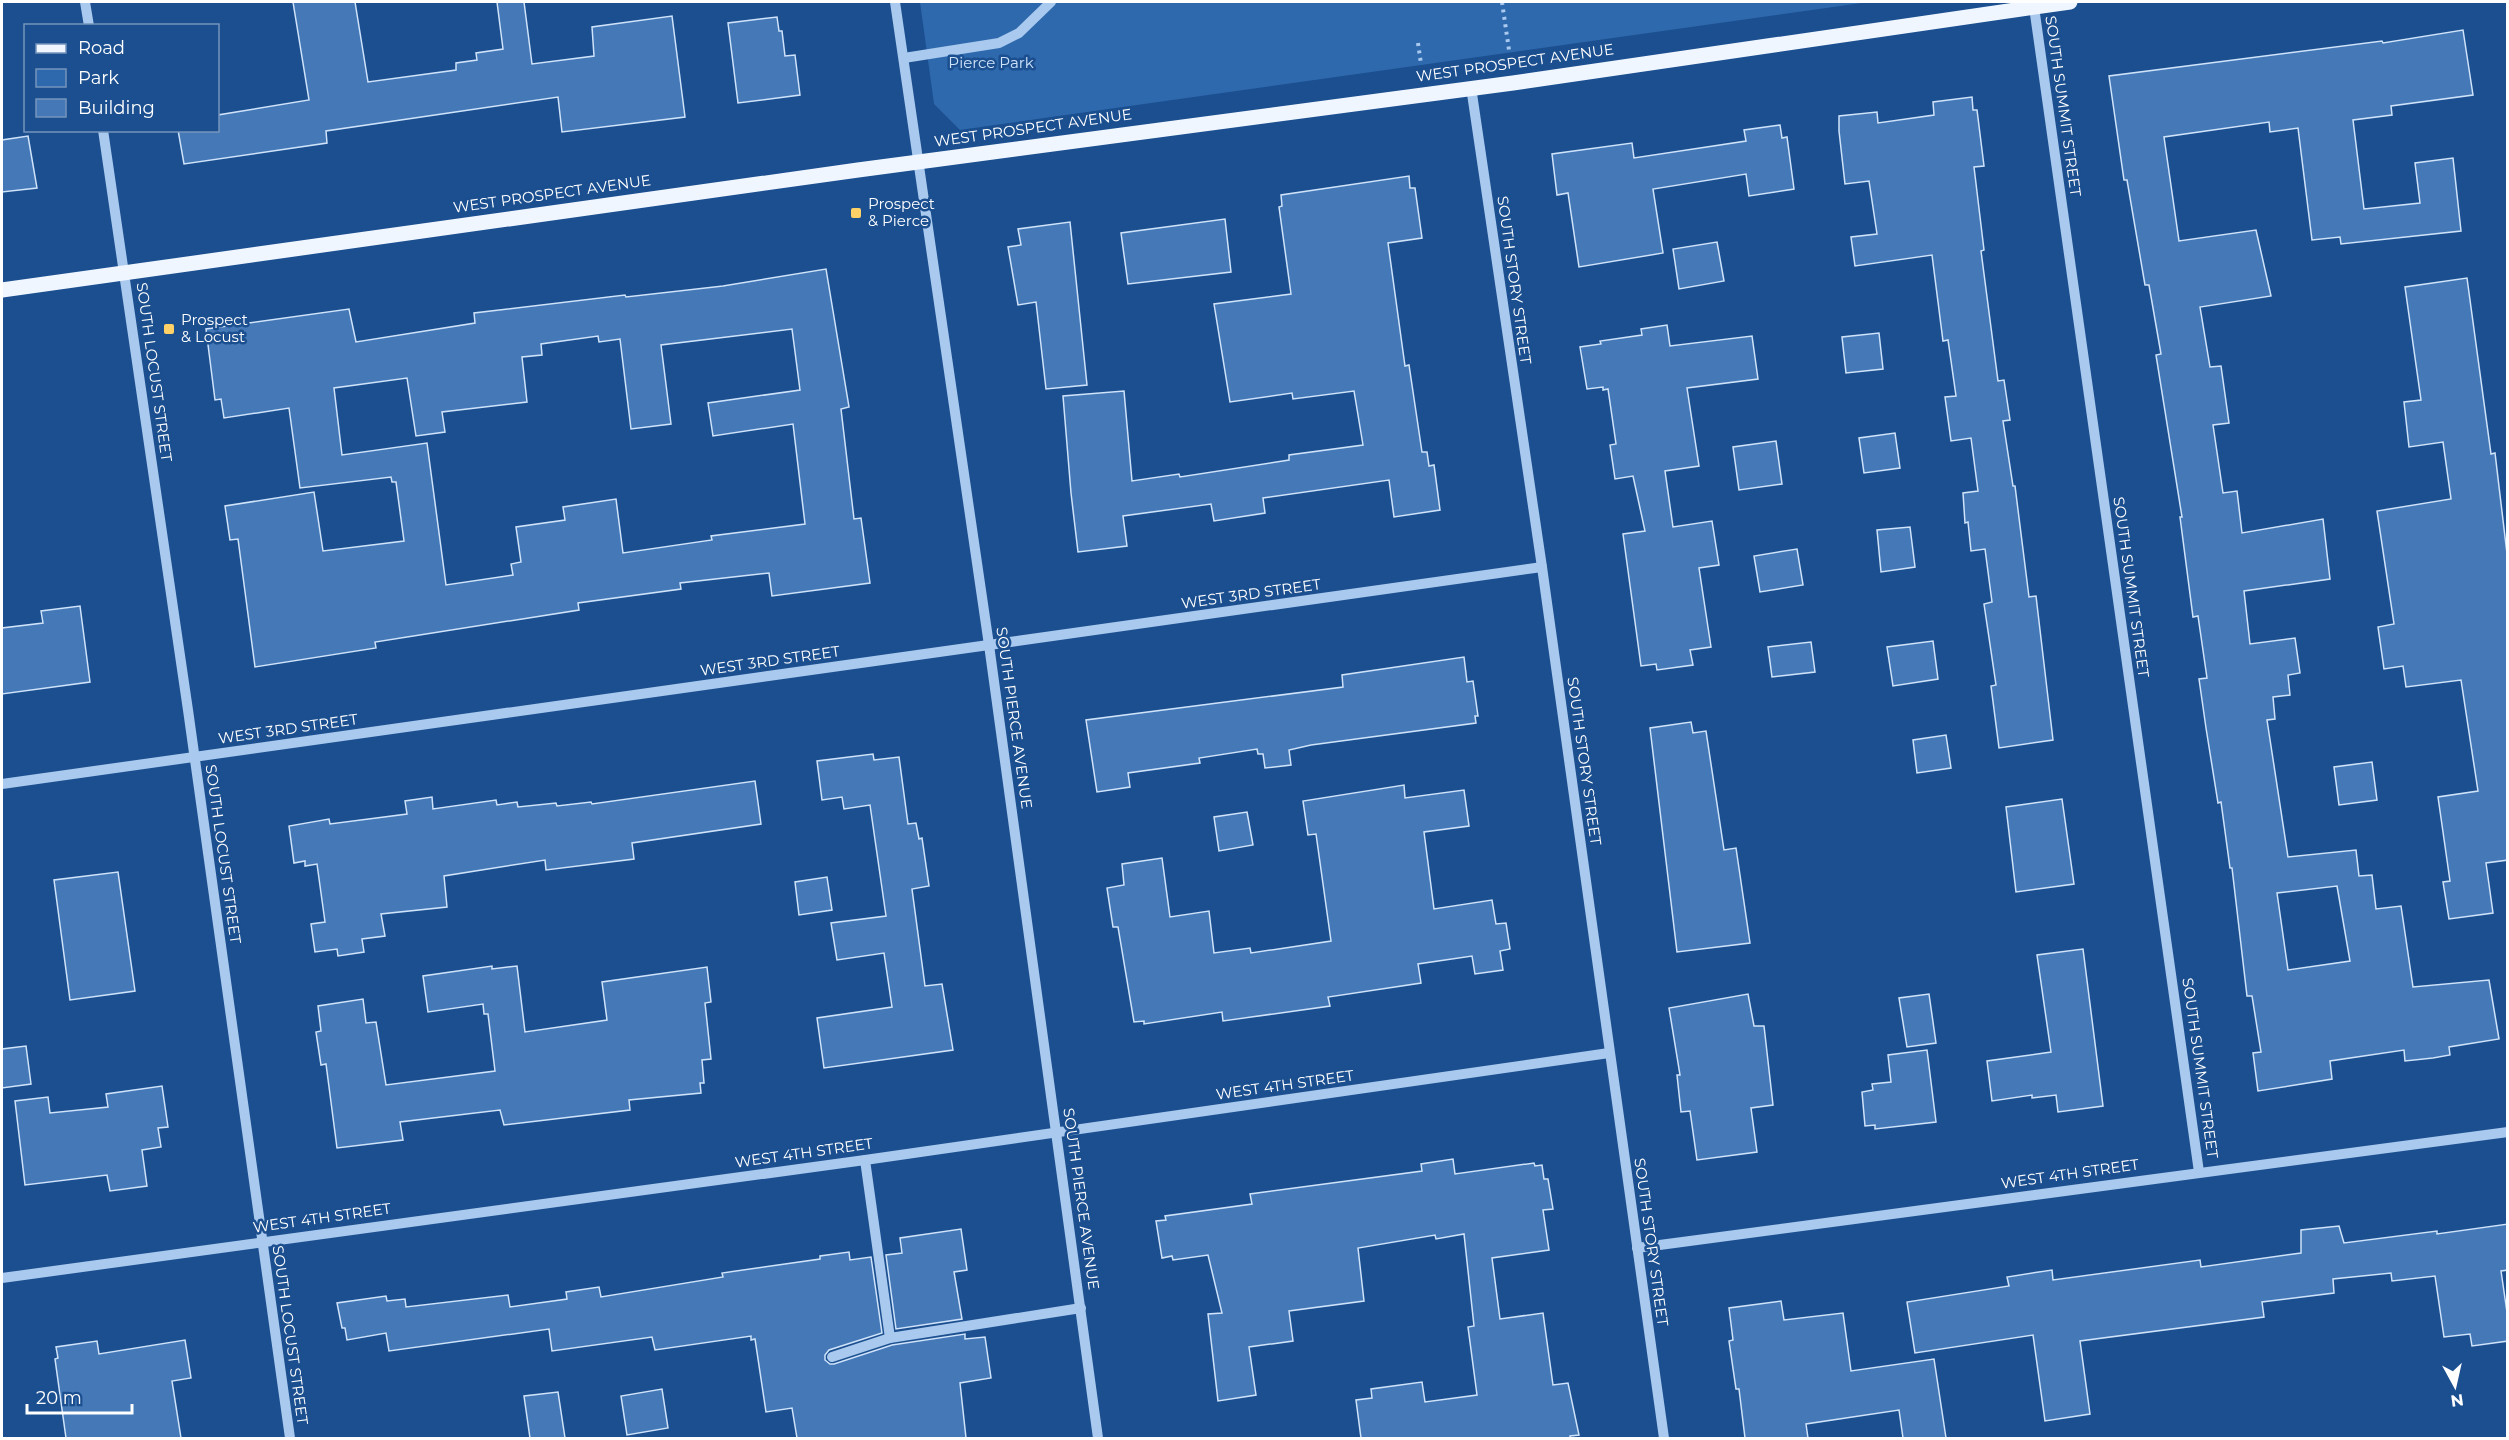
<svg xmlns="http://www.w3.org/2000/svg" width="2509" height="1440" viewBox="0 0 2509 1440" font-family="Montserrat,sans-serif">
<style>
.green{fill:#2e69ad}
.building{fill:#4478b7;stroke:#cfe3fa;stroke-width:1.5;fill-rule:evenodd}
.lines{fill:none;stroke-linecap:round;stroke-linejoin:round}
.path{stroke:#a9c9ee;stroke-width:4;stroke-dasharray:3 4.5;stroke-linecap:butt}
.minor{stroke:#a9c9ee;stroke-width:10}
.major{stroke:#f0f6ff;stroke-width:15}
.poi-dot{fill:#ffd166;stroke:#1b4f8f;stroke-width:2}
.labels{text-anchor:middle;stroke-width:5;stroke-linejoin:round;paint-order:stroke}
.park-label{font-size:15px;fill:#cfe3fa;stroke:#1b4f8f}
.street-label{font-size:15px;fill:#fff;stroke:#1b4f8f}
.poi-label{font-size:15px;fill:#fff;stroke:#1b4f8f;text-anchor:start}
</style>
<rect width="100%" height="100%" fill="#1b4f8f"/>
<path class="green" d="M920 2H1869L960 130 934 104Z"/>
<g class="building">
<path d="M293 2H355L368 82 456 70V63L477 60 476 53 503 49 497 2H524L532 64 594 56 592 27 672 16 685 117 562 132 558 97 326 131 327 143 184 164 178 130H218V115L309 100Z"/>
<path d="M777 17 779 31H782L785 56 795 55 800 95 738 103 728 23Z"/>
<path d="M2463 30 2473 95 2391 106 2392 115 2353 120 2364 209 2420 203 2415 163 2453 158 2461 231 2341 244 2340 237 2312 240 2298 128 2270 132 2269 122 2164 137 2179 241 2256 230 2271 296 2200 307 2210 367 2221 366 2229 423 2213 425 2223 493 2237 491 2242 533 2323 519 2330 579 2244 591 2250 644 2295 638 2300 673 2288 675 2290 695 2273 697 2275 719 2267 720 2288 857 2356 850 2359 876 2372 875 2376 909 2401 906 2413 987 2489 980 2499 1039 2449 1047 2450 1055 2433 1058 2405 1061 2404 1050 2330 1061 2332 1079 2258 1091 2253 1053 2261 1052 2252 996H2247L2232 868H2230L2221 802 2218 803 2206 728 2199 679 2207 678 2198 616 2193 617 2180 517H2182L2156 355 2161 354 2149 285H2145L2127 180H2124L2109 76 2382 41 2383 43ZM2337 886 2350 961 2288 970 2277 893Z"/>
<path d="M1972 97 1973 110H1977L1984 166 1974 167 1984 250 1981 251 1998 381 2004 380 2010 420 2003 421 2013 486H2015L2029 597 2036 596 2053 740 1999 748 1991 686 1996 685 1984 604 1992 602 1985 549 1971 551 1968 522 1965 523 1963 493 1978 491 1971 438 1951 441 1945 397 1956 396 1948 340 1943 341 1932 255 1855 266 1851 237 1877 234 1869 181 1845 184 1839 131V116L1877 112 1878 123 1934 115 1933 102Z"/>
<path d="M1780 125 1782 138 1787 137 1794 189 1749 196 1746 174 1653 189 1663 253 1579 267 1568 193 1557 195 1552 154 1632 143 1634 158 1746 141 1744 130Z"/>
<path d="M28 136 37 188 2 192V140Z"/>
<path d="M1409 176 1410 188H1415L1422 238 1388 243 1405 366 1409 365 1422 452H1427L1429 466 1434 465 1440 510 1394 517 1389 480 1263 498 1265 513 1214 521 1211 504 1123 516 1127 546 1078 552 1071 493 1063 396 1124 391 1132 481 1179 474 1180 477 1289 460V455L1363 445 1354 391 1293 399 1292 393 1230 402 1214 304 1291 294 1279 207 1282 206 1281 195Z"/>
<path d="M1225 219 1231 272 1128 284 1121 233Z"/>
<path d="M1070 222 1087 385 1046 389 1036 302 1018 305 1008 247 1021 245 1018 229Z"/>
<path d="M1717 242 1724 281 1679 289 1673 249Z"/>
<path d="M826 269 849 407 841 409 854 519 861 518 870 583 772 596 769 573 680 583 681 589 578 603 579 610 407 637 375 642 376 648 255 667 238 539 230 540 225 506 314 492 323 551 404 541 396 482H392L391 477 300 488 289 408 224 418 221 399 215 400 206 329 349 309 356 342 475 323 474 313 625 295 626 297 723 286ZM792 329 800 390 708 403 713 436 793 424 805 524 711 536 712 540 623 553 616 499 563 507 565 520 516 527 521 562 511 564 513 575 446 585 427 443 342 455 334 388 407 378 416 436 445 432 442 412 527 402 522 357 542 355 541 344 598 336 599 342 620 339 631 429 671 424 661 345Z"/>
<path d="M2467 278 2491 454 2495 453 2508 562V860L2486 863 2493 913 2449 919 2443 882 2450 881 2438 797 2478 791 2461 680 2406 687 2403 666 2384 669 2378 627 2394 624 2377 511 2451 499 2443 442 2409 447 2404 402 2421 400 2405 287Z"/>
<path d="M1667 325 1670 346 1752 336 1758 379 1687 388 1699 466 1665 471 1673 527 1712 521 1719 565 1699 568 1711 647 1690 650 1693 665 1657 670 1656 664 1641 666 1623 534 1645 531 1633 476 1615 479 1610 445 1616 444 1608 389 1603 390V387L1587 389 1580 347 1601 344 1600 341 1642 335 1641 329Z"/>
<path d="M1879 333 1883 369 1846 373 1842 337Z"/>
<path d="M1895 433 1900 468 1864 473 1859 438Z"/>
<path d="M1776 441 1782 484 1739 490 1733 447Z"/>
<path d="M1910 527 1915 567 1881 572 1877 530Z"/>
<path d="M1797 549 1803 585 1760 592 1754 556Z"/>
<path d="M80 606 90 682 2 694V628L43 623 41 611Z"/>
<path d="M1933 641 1938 679 1893 686 1887 647Z"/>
<path d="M1811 642 1815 672 1772 677 1768 647Z"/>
<path d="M1464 657 1467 682 1473 681 1478 716H1475L1476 723 1311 745 1289 750 1291 765 1265 768 1263 754H1258L1257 749 1199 758 1200 763 1128 773 1130 787 1097 792 1086 720 1343 687 1342 675Z"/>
<path d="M1691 722 1693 733 1706 731 1724 850 1736 848 1750 943 1677 952 1650 728Z"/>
<path d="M1946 735 1951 768 1917 773 1913 740Z"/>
<path d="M873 754 874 760 899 757 908 824 916 823 919 839 922 838 929 886 912 889 925 986 942 984 953 1050 824 1068 817 1018 892 1007 884 953 837 960 831 923 886 916 870 805 844 809 842 797 822 800 817 761Z"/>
<path d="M2372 762 2377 800 2339 805 2334 767Z"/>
<path d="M755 781 761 824 632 843 634 859 546 870 545 860 444 876 447 907 381 914 385 936 362 939 364 952 338 956 337 949 315 952 311 924 325 922 317 864 305 866V861L294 863 289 826 329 819 330 824 407 814 405 801 432 797 433 809 496 800 497 805 517 802 518 807 556 803 557 806 591 802 592 804Z"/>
<path d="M1404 785 1405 798 1464 790 1469 826 1424 832 1434 909 1492 900 1496 924 1506 923 1510 949 1500 951 1503 970 1475 974 1472 956 1418 964 1421 983 1328 997 1330 1006 1223 1021 1222 1012 1144 1024V1021L1134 1022 1118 927H1113L1107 888 1124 885 1122 864 1162 858 1170 917 1209 911 1214 953 1250 948 1251 953 1331 941 1316 834 1308 835 1303 801Z"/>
<path d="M2062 799 2074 884 2016 892 2006 807Z"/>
<path d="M1247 812 1253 845 1219 851 1214 817Z"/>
<path d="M118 872 135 991 70 1000 54 880Z"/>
<path d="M827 877 832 910 799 915 795 882Z"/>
<path d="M2083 949 2103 1106 2058 1112 2056 1095 2032 1098V1095L1992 1101 1987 1061 2051 1052 2037 955Z"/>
<path d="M492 966V969L517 966 525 1032 607 1020 602 982 707 967 711 1002 705 1003 711 1059 702 1060 704 1083H700L701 1093 629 1100 630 1110 504 1125 500 1110 400 1122 403 1140 337 1148 326 1064 321 1065 316 1032 321 1031 318 1006 363 999 366 1023 376 1022 386 1085 495 1071 488 1014H484L483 1004 428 1012 423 976Z"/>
<path d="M1748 994 1754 1026H1764L1773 1105 1751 1108 1757 1152 1697 1160 1690 1111 1681 1112 1677 1075H1680L1669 1008Z"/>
<path d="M1929 994 1936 1043 1907 1047 1899 998Z"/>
<path d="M26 1046 31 1084 2 1088V1049Z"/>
<path d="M1927 1050 1936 1122 1875 1129V1125L1865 1126 1862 1092 1873 1090 1872 1084 1891 1082 1888 1055Z"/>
<path d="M162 1086 168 1127 158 1128 161 1147 142 1150 147 1186 110 1191 107 1175 25 1185 15 1101 48 1097 50 1113 108 1107 106 1094Z"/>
<path d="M1453 1159 1455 1174 1534 1163 1535 1166 1542 1165 1544 1179H1548L1553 1209 1543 1210 1549 1250 1492 1258 1500 1319 1543 1313 1553 1385 1568 1383 1579 1435 1570 1436V1438H1361L1356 1400 1372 1398 1371 1389 1422 1382 1425 1402 1477 1395 1468 1327 1474 1326 1464 1234 1436 1239 1435 1235 1358 1248 1364 1301 1289 1311 1293 1341 1249 1347 1256 1395 1218 1401 1208 1314 1222 1313 1208 1255 1173 1260 1172 1256 1162 1258 1156 1221 1166 1220 1165 1216 1252 1204 1250 1194 1422 1171 1421 1164Z"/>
<path d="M2508 1224V1270L2501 1271 2508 1319V1341L2472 1346 2470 1334 2444 1337 2435 1276 2392 1281 2391 1273 2333 1279 2334 1293 2262 1302 2264 1317 2080 1341 2090 1414 2045 1421 2033 1335 1915 1353 1907 1302 2009 1286 2007 1277 2052 1270 2053 1280 2200 1260 2201 1267 2301 1253V1230L2339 1226 2344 1243 2437 1231V1234Z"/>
<path d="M961 1229 967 1270 954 1272 962 1319 896 1329 886 1255 902 1253 900 1238Z"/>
<path d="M849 1252 850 1260 871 1257 882 1333 829 1350 825 1355V1360L830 1364H834L892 1345 965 1334V1339L985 1337 991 1378 960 1383 966 1438H797L792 1408 766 1412 755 1339 751 1340V1336L655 1350 652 1337 552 1351 549 1329 389 1351 386 1333 347 1340 345 1328H342L337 1303 386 1296 387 1301 405 1299 406 1307 508 1295 510 1307 567 1299 566 1292 599 1287 601 1297 723 1277 722 1273 820 1259V1256Z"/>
<path d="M1781 1301 1784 1320 1843 1313 1851 1371 1934 1359 1946 1438H1903L1899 1410 1806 1424 1808 1438H1745L1739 1389H1736L1729 1341 1733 1340 1729 1308Z"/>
<path d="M185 1340 191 1378 172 1381 181 1438H66L55 1359 58 1358 56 1347 97 1341 99 1354Z"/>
<path d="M662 1389 668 1428 627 1435 621 1396Z"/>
<path d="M558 1392 565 1438H530L524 1396Z"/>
</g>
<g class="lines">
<g class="path">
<path d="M1502 2 1509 50"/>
<path d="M1418 43 1421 64"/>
</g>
<g class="minor">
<path d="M85 2 89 26"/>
<path d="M895 2 989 645 1098 1438"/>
<path d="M2034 7 2199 1172"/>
<path d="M904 58 999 43 1019 33 1051 2"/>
<path d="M1471 87 1542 567 1664 1438"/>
<path d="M103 130 188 710 290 1438"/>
<path d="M2 784 1542 567"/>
<path d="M865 1160 890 1338 1081 1308"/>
<path d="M1637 1248 2508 1132"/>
<path d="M2 1278 865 1160 1609 1053"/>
<path d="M832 1357 890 1338"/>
</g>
<path class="major" d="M2 290 858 170 1513 83 2070 2"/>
</g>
<g class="poi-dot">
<rect x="850" y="207" width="12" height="12" rx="3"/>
<rect x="163" y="323" width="12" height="12" rx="3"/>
</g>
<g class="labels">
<g class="park-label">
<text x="991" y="68">Pierce Park</text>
</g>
<g class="street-label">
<text transform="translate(1515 63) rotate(-8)" y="5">WEST PROSPECT AVENUE</text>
<text transform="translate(2063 106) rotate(82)" y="5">SOUTH SUMMIT STREET</text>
<text transform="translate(1033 128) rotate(-8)" y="5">WEST PROSPECT AVENUE</text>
<text transform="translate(552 194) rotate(-8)" y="5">WEST PROSPECT AVENUE</text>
<text transform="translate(1514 280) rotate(82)" y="5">SOUTH STORY STREET</text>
<text transform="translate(154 372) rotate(82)" y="5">SOUTH LOCUST STREET</text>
<text transform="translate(2131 587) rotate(82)" y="5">SOUTH SUMMIT STREET</text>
<text transform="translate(1251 594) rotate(-8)" y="5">WEST 3RD STREET</text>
<text transform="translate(770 661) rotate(-8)" y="5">WEST 3RD STREET</text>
<text transform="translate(1014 718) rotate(82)" y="5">SOUTH PIERCE AVENUE</text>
<text transform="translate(288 729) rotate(-8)" y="5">WEST 3RD STREET</text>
<text transform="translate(1584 761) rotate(82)" y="5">SOUTH STORY STREET</text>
<text transform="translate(223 854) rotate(82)" y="5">SOUTH LOCUST STREET</text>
<text transform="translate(2200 1068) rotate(82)" y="5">SOUTH SUMMIT STREET</text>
<text transform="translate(1285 1085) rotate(-8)" y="5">WEST 4TH STREET</text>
<text transform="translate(804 1153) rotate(-8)" y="5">WEST 4TH STREET</text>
<text transform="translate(2070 1174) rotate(-8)" y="5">WEST 4TH STREET</text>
<text transform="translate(1081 1199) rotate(82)" y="5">SOUTH PIERCE AVENUE</text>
<text transform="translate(322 1218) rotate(-8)" y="5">WEST 4TH STREET</text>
<text transform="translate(1651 1242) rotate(82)" y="5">SOUTH STORY STREET</text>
<text transform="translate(290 1335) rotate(82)" y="5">SOUTH LOCUST STREET</text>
</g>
<g class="poi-label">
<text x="868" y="209">Prospect<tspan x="868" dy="17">&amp; Pierce</tspan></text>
<text x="181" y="325">Prospect<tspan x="181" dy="17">&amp; Locust</tspan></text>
</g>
</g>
<rect width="2509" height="1440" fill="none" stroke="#ffffff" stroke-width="6"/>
<rect x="24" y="24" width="195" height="108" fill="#1b4f8f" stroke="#7695bc" stroke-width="1.5"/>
<rect x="36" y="44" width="30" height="9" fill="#f0f6ff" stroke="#7695bc" stroke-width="1.5"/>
<text x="78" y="54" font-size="18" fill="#ffffff">Road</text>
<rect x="36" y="69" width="30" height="18" fill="#2e69ad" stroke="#7695bc" stroke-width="1.5"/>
<text x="78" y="84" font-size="18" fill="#ffffff">Park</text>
<rect x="36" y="99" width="30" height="18" fill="#4478b7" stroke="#7695bc" stroke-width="1.5"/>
<text x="78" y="114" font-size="18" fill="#ffffff">Building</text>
<g transform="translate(2455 1386) rotate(172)" stroke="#1b4f8f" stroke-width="4.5" paint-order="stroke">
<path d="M0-4.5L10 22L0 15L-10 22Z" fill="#ffffff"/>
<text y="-9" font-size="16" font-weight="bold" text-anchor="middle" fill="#ffffff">N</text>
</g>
<path d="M27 1404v9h105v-9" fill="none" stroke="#ffffff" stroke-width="3"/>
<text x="36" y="1404" font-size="18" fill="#ffffff" stroke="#1b4f8f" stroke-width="4.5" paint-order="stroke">20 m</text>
</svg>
